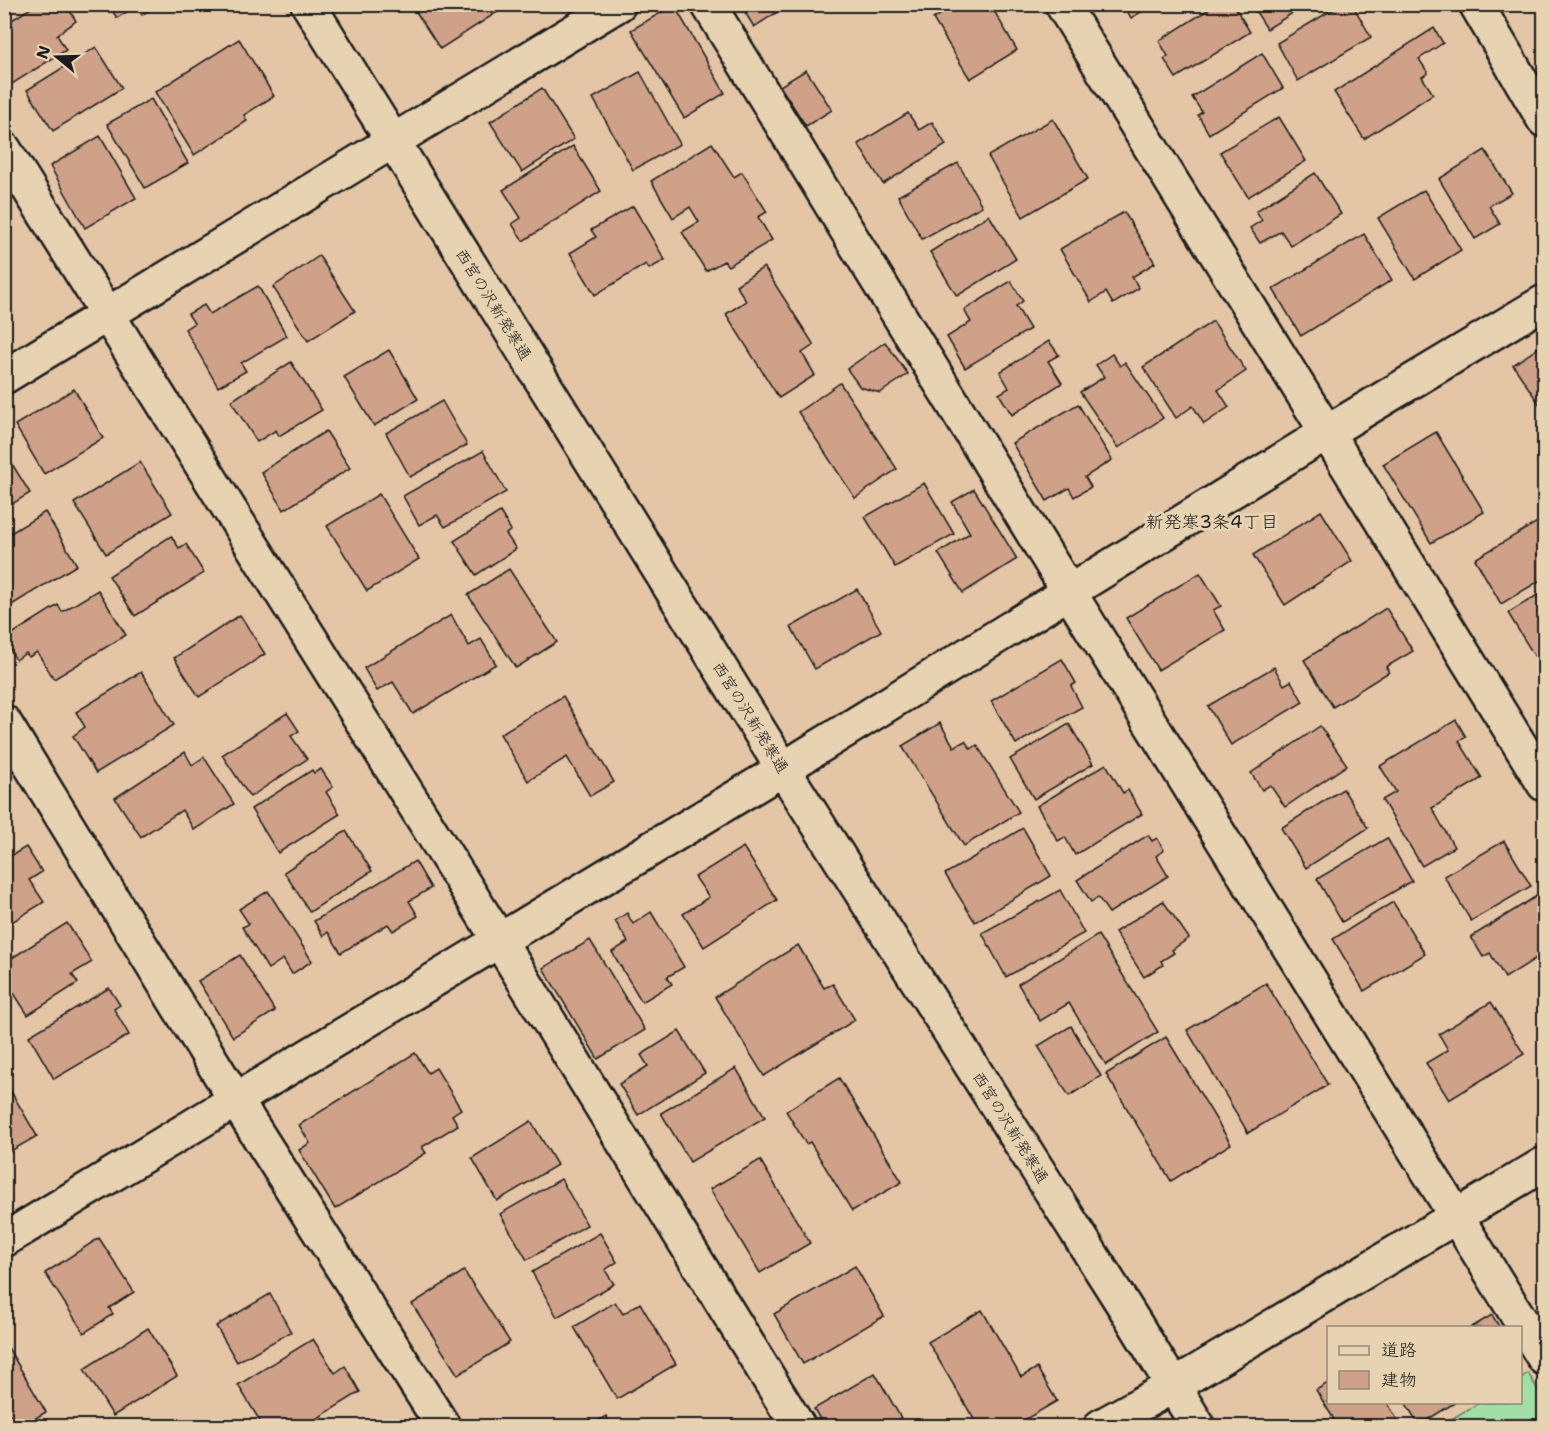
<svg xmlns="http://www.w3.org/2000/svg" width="1549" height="1431" viewBox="0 0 1549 1431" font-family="'Shantell Sans','Klee One',sans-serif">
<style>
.green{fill:#a2dea6;stroke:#5f7d61;stroke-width:1.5}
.building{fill:#d0a189;stroke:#1c1c1c;stroke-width:1.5}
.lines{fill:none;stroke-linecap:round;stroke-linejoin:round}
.minor-casing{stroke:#1c1c1c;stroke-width:38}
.minor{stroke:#e7d2b1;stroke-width:33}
.labels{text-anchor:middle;stroke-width:6;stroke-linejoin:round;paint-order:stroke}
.street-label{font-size:16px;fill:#1c1c1c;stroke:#e7d2b1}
.neighbourhood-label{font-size:18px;fill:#1c1c1c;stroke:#e7d2b1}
</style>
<rect width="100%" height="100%" fill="#e4c6a7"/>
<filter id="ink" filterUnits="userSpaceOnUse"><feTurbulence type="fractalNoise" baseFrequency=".0167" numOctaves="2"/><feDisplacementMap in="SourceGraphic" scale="12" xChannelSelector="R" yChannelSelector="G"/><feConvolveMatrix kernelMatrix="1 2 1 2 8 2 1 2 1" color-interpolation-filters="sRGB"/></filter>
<g filter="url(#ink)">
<path class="green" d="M1528 1373 1544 1400V1426H1439L1479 1403 1520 1402 1521 1378Z"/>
<g class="building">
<path d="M37 4H66L76 21 57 35 66 50 4 89V25Z"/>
<path d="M108 4H158L142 15 136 6 117 18Z"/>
<path d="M411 4H495L499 11 440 49Z"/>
<path d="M740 4H790L754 27Z"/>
<path d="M956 4H990L1017 50 970 79 933 19Z"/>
<path d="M1123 4H1155L1131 18Z"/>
<path d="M1217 4H1233L1250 32 1176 78 1164 59 1168 56 1159 41Z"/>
<path d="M1251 4H1307L1267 29Z"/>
<path d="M1342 4H1352L1371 37 1298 81 1277 43Z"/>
<path d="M674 5 725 93 684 118 631 30Z"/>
<path d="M1434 28 1443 43 1419 59 1428 73 1422 77 1433 94 1364 139 1334 92Z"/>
<path d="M239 39 274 96 244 115 247 121 194 155 155 92Z"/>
<path d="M96 47 122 88 53 131 27 90Z"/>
<path d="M1262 53 1283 88 1209 134 1198 115 1202 112 1192 97Z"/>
<path d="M806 70 832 110 806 126 780 86Z"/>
<path d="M640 72 680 144 633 170 593 98Z"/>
<path d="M542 88 574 139 522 172 490 122Z"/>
<path d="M151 99 188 163 145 188 107 124Z"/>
<path d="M908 113 919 130 932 122 946 145 883 184 858 144Z"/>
<path d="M1279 117 1306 161 1248 197 1220 152Z"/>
<path d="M1053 119 1088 179 1023 217 988 156Z"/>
<path d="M100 136 136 198 85 228 50 166Z"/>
<path d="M712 143 734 177 742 172 767 212 758 217 772 240 728 266 724 261 706 271 682 232 699 222 690 207 673 218 651 181Z"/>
<path d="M573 146 601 191 523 241 512 224 521 218 503 190Z"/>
<path d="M1485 150 1512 193 1489 206 1500 224 1475 239 1439 179Z"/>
<path d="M958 163 982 206 922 239 898 196Z"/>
<path d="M1315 173 1341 214 1291 246 1281 231 1260 243 1250 228 1262 220 1256 211Z"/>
<path d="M1424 190 1461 250 1415 279 1378 218Z"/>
<path d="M633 206 665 260 649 269 646 264 595 295 570 253 596 237 591 230Z"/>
<path d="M1124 212 1155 263 1132 277 1139 288 1113 304 1106 292 1091 302 1060 249Z"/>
<path d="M989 215 1016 259 957 296 930 252Z"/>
<path d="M1364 234 1392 280 1301 336 1273 289Z"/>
<path d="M319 256 355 311 308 341 273 287Z"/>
<path d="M764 267 814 345 802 353 815 375 779 398 726 314 746 301 736 285Z"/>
<path d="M1011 281 1023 301 1016 306 1030 329 965 368 947 337 971 322 964 310Z"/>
<path d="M258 286 287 336 241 363 246 371 218 387 185 329 194 323 188 314 204 305 210 314Z"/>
<path d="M1213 321 1246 371 1218 390 1229 407 1204 424 1193 406 1176 418 1143 367Z"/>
<path d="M1049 341 1059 355 1048 361 1062 383 1012 415 999 394 1009 388 1000 372Z"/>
<path d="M885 342 908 374 880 393 860 387 847 369Z"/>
<path d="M1544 344V411L1513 365Z"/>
<path d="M389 350 418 399 374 426 344 377Z"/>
<path d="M1112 354 1120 366 1125 362 1163 418 1118 448 1080 392 1104 377 1096 365Z"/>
<path d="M291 362 322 410 279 436 276 430 257 442 231 401Z"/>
<path d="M840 383 897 469 855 498 798 412Z"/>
<path d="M74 389 103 438 44 474 15 425Z"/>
<path d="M442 401 467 445 410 477 386 433Z"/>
<path d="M1078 404 1112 460 1085 477 1091 487 1074 497 1069 488 1047 501 1012 443Z"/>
<path d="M326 431 350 468 284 510 261 472Z"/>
<path d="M1436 432 1484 512 1431 543 1383 464Z"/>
<path d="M4 451 30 493 4 509Z"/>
<path d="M483 451 506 492 445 527 437 515 419 525 403 496Z"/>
<path d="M140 462 172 513 106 554 74 503Z"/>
<path d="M924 483 954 534 895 567 865 517Z"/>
<path d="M974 489 1017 559 963 593 938 553 970 533 952 502Z"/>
<path d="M379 494 419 559 367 591 327 526Z"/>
<path d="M1321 511 1352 561 1285 605 1253 555Z"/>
<path d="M45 512 77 565 10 606 4 598V537Z"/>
<path d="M500 512 511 530 506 534 516 549 476 575 454 541Z"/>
<path d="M1544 518V578L1501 604 1475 559Z"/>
<path d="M171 536 179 548 186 544 204 573 135 616 109 576Z"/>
<path d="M509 569 557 642 516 668 468 595Z"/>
<path d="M1200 573 1221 606 1213 610 1225 630 1158 670 1126 618Z"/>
<path d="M857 589 881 631 815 669 791 627Z"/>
<path d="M98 590 126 635 54 679 37 652 29 657 26 653 16 660 4 639 58 605 62 612Z"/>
<path d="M1544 591V651L1535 657 1508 613Z"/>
<path d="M1386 608 1413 651 1386 667 1389 672 1333 707 1304 660Z"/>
<path d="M240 615 265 654 199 697 174 658Z"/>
<path d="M451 615 469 646 481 639 496 664 413 714 393 682 377 691 364 668Z"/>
<path d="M1544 657V675L1536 662Z"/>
<path d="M1062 659 1076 683 1071 686 1082 707 1016 744 991 701Z"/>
<path d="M1274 667 1284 685 1291 681 1303 702 1231 745 1208 706Z"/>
<path d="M141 672 174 725 96 773 73 736 85 727 76 712Z"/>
<path d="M563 696 614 782 590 796 567 757 528 781 500 734Z"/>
<path d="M287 713 299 731 291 736 307 759 250 797 222 755Z"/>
<path d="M1456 720 1466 737 1459 741 1482 778 1432 808 1454 847 1422 866 1382 800 1396 792 1380 766Z"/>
<path d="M940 723 954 747 965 741 971 749 977 745 1019 812 964 846 902 746Z"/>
<path d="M1069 724 1093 764 1034 799 1010 759Z"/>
<path d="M1320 726 1347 765 1285 807 1270 785 1262 790 1251 773Z"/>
<path d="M185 752 192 765 204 757 234 804 194 830 182 810 141 837 115 798Z"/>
<path d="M1106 764 1123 793 1128 790 1142 814 1075 855 1065 837 1058 841 1037 806Z"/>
<path d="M321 769 333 787 326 792 340 814 278 853 251 809 312 770 314 773Z"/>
<path d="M1343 789 1368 828 1306 868 1281 828Z"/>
<path d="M1023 828 1051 876 975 922 945 874Z"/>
<path d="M346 831 372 871 310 912 284 872Z"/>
<path d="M1148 835 1152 841 1157 838 1164 850 1156 856 1168 876 1109 913 1098 897 1091 902 1077 880Z"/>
<path d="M1387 838 1412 881 1342 922 1317 879Z"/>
<path d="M1504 841 1531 886 1471 921 1444 876Z"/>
<path d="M26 847 42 872 29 880 44 902 4 927V860Z"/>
<path d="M743 847 777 900 704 947 683 914 709 897 695 877Z"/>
<path d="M415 861 431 888 409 901 418 916 393 931 388 924 341 953 328 932 323 936 314 921Z"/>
<path d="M1060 890 1084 933 1006 977 982 933Z"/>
<path d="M268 891 312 961 292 974 283 959 268 969 242 927 249 924 239 909Z"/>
<path d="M1543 892 1544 928 1540 932 1544 939V953L1505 978 1490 953 1483 957 1471 937Z"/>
<path d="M1163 901 1189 938 1172 950 1174 953 1161 961 1163 965 1144 977 1115 932Z"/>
<path d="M1393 902 1425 954 1364 991 1333 939Z"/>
<path d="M651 912 684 967 667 977 672 984 642 1002 612 952 628 942 615 921 627 913 633 924Z"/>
<path d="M67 923 92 962 72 974 78 983 28 1015 4 978V963Z"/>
<path d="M1098 935 1158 1032 1106 1065 1069 1003 1040 1021 1018 984Z"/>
<path d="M590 940 645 1030 598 1059 543 968Z"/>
<path d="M798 945 824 988 833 984 855 1020 764 1076 715 997Z"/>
<path d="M240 955 275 1011 233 1037 198 981Z"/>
<path d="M1266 983 1328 1085 1248 1133 1187 1030Z"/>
<path d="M109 988 120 1005 114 1009 129 1035 54 1079 29 1036Z"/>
<path d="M1491 1002 1524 1054 1449 1100 1426 1063 1448 1050 1439 1034Z"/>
<path d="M1071 1026 1101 1076 1069 1096 1038 1046Z"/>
<path d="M679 1031 705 1073 638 1115 619 1084 648 1066 641 1055Z"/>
<path d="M1166 1037 1231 1144 1171 1181 1106 1074Z"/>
<path d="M415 1053 428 1073 436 1068 461 1109 452 1115 458 1125 422 1147 426 1153 335 1209 299 1150 310 1143 299 1125Z"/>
<path d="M736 1068 765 1117 690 1162 661 1113Z"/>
<path d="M839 1078 902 1182 852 1211 810 1142 806 1144 786 1111Z"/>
<path d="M6 1083 37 1136 4 1155V1084Z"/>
<path d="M531 1121 557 1165 497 1201 472 1158Z"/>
<path d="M760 1160 810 1243 760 1273 710 1189Z"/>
<path d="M561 1179 587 1225 527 1260 500 1214Z"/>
<path d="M600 1233 617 1262 605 1270 614 1284 557 1317 532 1272Z"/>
<path d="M99 1238 134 1292 109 1308 113 1314 84 1333 45 1273Z"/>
<path d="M855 1266 884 1316 803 1364 774 1314Z"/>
<path d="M464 1271 510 1342 458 1375 412 1304Z"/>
<path d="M270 1294 291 1332 237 1362 216 1326Z"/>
<path d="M615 1302 623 1314 640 1303 676 1364 617 1399 574 1327Z"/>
<path d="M982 1310 1021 1377 1037 1368 1057 1401 1014 1426H978L928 1342Z"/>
<path d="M1492 1315 1500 1328H1470Z"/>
<path d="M148 1328 177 1376 113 1416 84 1369Z"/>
<path d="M313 1339 335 1373 345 1366 360 1392 305 1426H263L238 1385Z"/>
<path d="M4 1341 46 1412 22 1426H17L4 1406Z"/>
<path d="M875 1373 901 1418 887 1426H824L814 1409Z"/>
<path d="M1328 1383V1402H1387L1401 1426H1338L1316 1390Z"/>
<path d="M1405 1402H1456L1419 1425Z"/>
<path d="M606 1416 612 1426H589Z"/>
</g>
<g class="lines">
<defs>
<g id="minor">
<path d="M308 4 783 769 1131 1317 1198 1426"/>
<path d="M708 4 1069 592 1544 1358"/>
<path d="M1062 4 1544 784"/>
<path d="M1476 4 1544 120"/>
<path d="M4 149 499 940 798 1426"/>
<path d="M4 377 619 4"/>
<path d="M4 722 235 1099 443 1426"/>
<path d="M4 1240 783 769 1326 433 1544 302"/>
<path d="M1101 1426 1173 1386 1544 1164"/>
</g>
</defs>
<use href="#minor" class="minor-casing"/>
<use href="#minor" class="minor"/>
</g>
</g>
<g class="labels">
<g class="street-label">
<text transform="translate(494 304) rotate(58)" y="6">西宮の沢新発寒通</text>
<text transform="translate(751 717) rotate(58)" y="6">西宮の沢新発寒通</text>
<text transform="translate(1011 1127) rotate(58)" y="6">西宮の沢新発寒通</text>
</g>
<g class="neighbourhood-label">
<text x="1212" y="528">新発寒3条4丁目</text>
</g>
</g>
<rect width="1549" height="1431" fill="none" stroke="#e7d2b1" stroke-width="24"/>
<rect x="12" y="12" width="1525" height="1407" fill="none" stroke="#1c1c1c" stroke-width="2" filter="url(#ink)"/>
<rect x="1327" y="1326" width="195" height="78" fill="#e7d2b1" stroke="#968975" stroke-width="1.5"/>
<rect x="1339" y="1346" width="30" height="9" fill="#e7d2b1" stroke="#968975" stroke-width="1.5"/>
<text x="1381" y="1356" font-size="18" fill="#1c1c1c">道路</text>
<rect x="1339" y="1371" width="30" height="18" fill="#d0a189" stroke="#968975" stroke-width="1.5"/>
<text x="1381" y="1386" font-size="18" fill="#1c1c1c">建物</text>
<g transform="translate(57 57) rotate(289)" stroke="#e7d2b1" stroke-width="4.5" paint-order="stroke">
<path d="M0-4.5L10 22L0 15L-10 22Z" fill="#1c1c1c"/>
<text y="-9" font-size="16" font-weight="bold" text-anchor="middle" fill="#1c1c1c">N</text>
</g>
</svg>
